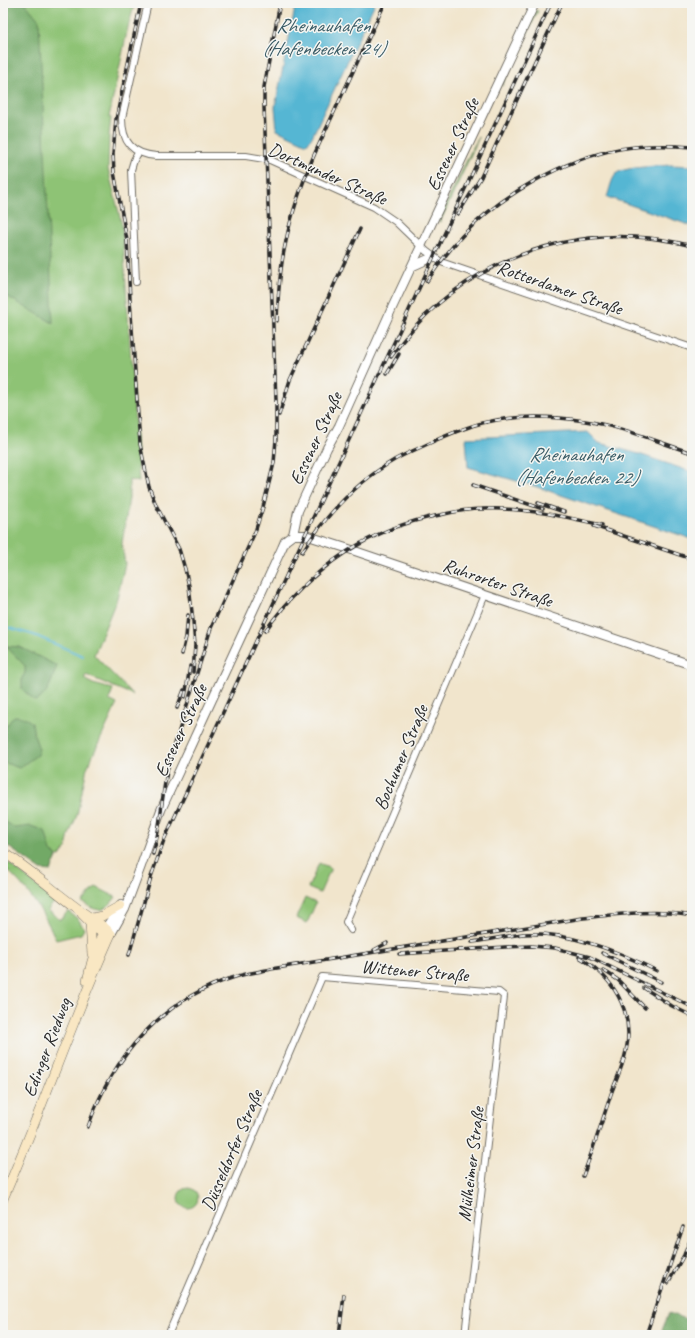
<svg xmlns="http://www.w3.org/2000/svg" width="695" height="1338" viewBox="0 0 695 1338" font-family="Caveat,sans-serif">
<style>
.green{fill:#8ec375;stroke:#5c7750}
.forest{fill:#72a966;stroke:#4e6a48}
.water{fill:#55b6d3;stroke:#40707f}
.lines{fill:none;stroke-linecap:round;stroke-linejoin:round}
.stream{stroke:#55b6d3;stroke-width:2}
.minor-casing{stroke:#706c63;stroke-width:8}
.tertiary-casing{stroke:#706c63;stroke-width:10}
.secondary-casing{stroke:#706c63;stroke-width:10}
.minor{stroke:#fff;stroke-width:6}
.tertiary{stroke:#fff;stroke-width:8}
.secondary{stroke:#f9e7c3;stroke-width:9}
.rail-casing{stroke:#2b2b2b;stroke-width:3.5}
.rail{stroke:#f6f6f2;stroke-width:2;stroke-dasharray:6;stroke-linecap:butt}
.labels{text-anchor:middle;stroke-width:3;stroke-linejoin:round;paint-order:stroke}
.street-label{font-size:19px;fill:#2b2b2b;stroke:#f6f6f2}
.water-label{font-size:20px;font-style:italic;fill:#3a5c66;stroke:#f6f6f2}
</style>
<rect width="100%" height="100%" fill="#f6f6f2"/>
<filter id="ink" filterUnits="userSpaceOnUse"><feTurbulence type="fractalNoise" baseFrequency=".025" numOctaves="2"/><feDisplacementMap in="SourceGraphic" scale="8" xChannelSelector="R" yChannelSelector="G"/><feConvolveMatrix kernelMatrix="1 2 1 2 8 2 1 2 1" color-interpolation-filters="sRGB"/></filter>
<filter id="wash" filterUnits="userSpaceOnUse"><feTurbulence type="fractalNoise" baseFrequency=".012" numOctaves="4" result="noise"/><feDisplacementMap in="SourceGraphic" scale="16" xChannelSelector="R" yChannelSelector="G"/><feGaussianBlur stdDeviation="0.9" result="paint"/><feColorMatrix in="noise" values="0 0 0 0 0 0 0 0 0 0 0 0 0 0 0 0 0 1.4 0 .05"/><feComposite in="paint" operator="in"/></filter>
<g filter="url(#wash)">
<rect width="100%" height="100%" fill="#f1e5cc"/>
<g class="green">
<path d="M3 3H135L128 27 109 117 111 118 109 135 108 169 122 225 139 482 129 480V498L122 544 125 564 117 598 94 655 133 695 86 675 84 679 93 684 113 689 109 700 117 704 87 768 77 815 69 835 66 848 60 856 57 857 54 853 3 834Z"/>
<path d="M536 10 538 11 502 86V82Z"/>
<path d="M479 137 443 216 440 222 438 221 472 149Z"/>
<path d="M3 859 25 876 55 901 48 910 60 920 68 911 79 920 84 929 81 934 56 940C44 912 26 886 3 866Z"/>
<path d="M319 863 331 868 320 893 308 888Z"/>
<path d="M96 887 116 897C104 913 98 913 82 902Z"/>
<path d="M305 898 316 903 307 923 296 918Z"/>
<circle cx="188" cy="1198" r="10"/>
</g>
<g class="forest">
<path d="M3 3H25L39 20 53 323 3 294Z"/>
<path d="M6 646 20 647 57 666C52 678 49 696 35 701L22 689V678L25 673V666Z"/>
<path d="M14 716C21 716 27 718 32 723L34 735 39 749 37 755 19 768 3 762V730Z"/>
<path d="M3 820 15 828 31 826 45 831 51 851 57 857 51 871 41 870 3 843Z"/>
<path d="M669 1313 692 1321V1335H660Z"/>
</g>
<g class="water">
<path d="M296 3H375L312 137 307 144 277 130 275 107Z"/>
<path d="M671 165 692 166V226L607 197C610 189 611 179 617 173 625 167 659 166 671 165Z"/>
<path d="M588 432 599 443 639 454 692 472V539L534 486 468 467 466 438Z"/>
</g>
<g class="lines">
<path class="stream" d="M3 626 34 635 83 656"/>
</g>
</g>
<g filter="url(#ink)">
<g class="lines">
<defs>
<g id="minor">
<path d="M148 3 122 118C122 142 132 154 156 156H246L270 160 374 207 396 222 426 251 441 262 692 348"/>
<path d="M136 282 131 170 134 160 138 153"/>
<path d="M351 930 346 922 485 595"/>
<path d="M168 1335 322 977 499 992 504 996 465 1335"/>
</g>
<g id="tertiary">
<path d="M413 266 433 257"/>
<path d="M293 535H305L346 548 692 665"/>
<path d="M103 932 121 905"/>
<path d="M111 934 125 909 141 866 161 810 282 548 285 541 293 535 298 511 327 448 339 426 392 308 535 3"/>
</g>
<g id="secondary">
<path d="M3 852C29 868 52 890 77 908 89 918 100 921 111 934"/>
<path d="M82 914 98 930 109 933"/>
<path d="M93 918 102 916 120 906"/>
<path d="M90 923 92 954"/>
<path d="M87 981 92 961 103 932"/>
<path d="M3 1199C41 1112 72 1021 111 934"/>
</g>
</defs>
<use href="#minor" class="minor-casing"/>
<use href="#tertiary" class="tertiary-casing"/>
<use href="#secondary" class="secondary-casing"/>
<use href="#minor" class="minor"/>
<use href="#tertiary" class="tertiary"/>
<use href="#secondary" class="secondary"/>
<defs>
<g id="rail">
<path d="M141 3 116 119 113 154 114 172 127 240 130 299 140 444 149 487 156 505 179 549 185 569 189 586 193 621 195 645 193 672"/>
<path d="M458 214 481 177 562 3"/>
<path d="M427 281C438 265 449 250 462 236 501 195 564 159 619 149 643 145 668 145 692 147"/>
<path d="M277 321C278 294 280 267 286 241 292 211 303 181 315 153L385 3"/>
<path d="M391 357C445 277 539 232 635 237 655 238 673 241 692 246"/>
<path d="M387 374 399 354"/>
<path d="M279 415 290 380 360 229"/>
<path d="M473 485 543 509"/>
<path d="M538 503 564 512"/>
<path d="M594 526 692 559"/>
<path d="M302 552C326 515 358 481 396 459 409 452 422 447 434 441 450 434 466 427 482 423 515 415 552 416 585 421 620 426 658 442 692 453"/>
<path d="M265 631C309 570 365 529 440 515 453 512 468 509 482 509 522 507 562 516 602 525"/>
<path d="M182 654 186 637 188 615"/>
<path d="M185 697 190 666"/>
<path d="M177 708 184 690"/>
<path d="M153 854C162 824 161 793 169 763L211 628 255 532 263 507 274 463 276 439V400L264 107V87L280 3"/>
<path d="M472 942C489 940 506 936 523 934 568 931 618 951 657 971"/>
<path d="M374 950 387 943"/>
<path d="M602 953 661 982"/>
<path d="M399 954 505 947 531 946 555 948 590 957 692 1007"/>
<path d="M129 955 151 877 164 840 551 3"/>
<path d="M579 957C612 976 635 1011 626 1051 623 1066 616 1080 611 1094 602 1122 593 1149 583 1176"/>
<path d="M603 970 618 980 645 1008"/>
<path d="M644 988 672 1006 692 1016"/>
<path d="M88 1127C112 1057 162 999 235 977 247 973 259 972 271 969L583 918C619 914 656 909 692 916"/>
<path d="M668 1283 684 1255 692 1236"/>
<path d="M339 1335 344 1295"/>
<path d="M646 1335 683 1227"/>
</g>
</defs>
<use href="#rail" class="rail-casing"/>
<use href="#rail" class="rail"/>
</g>
</g>
<g class="labels">
<g class="street-label">
<text transform="translate(452 144) rotate(-65)" y="7">Essener Straße</text>
<text transform="translate(328 173) rotate(24)" y="7">Dortmunder Straße</text>
<text transform="translate(560 287) rotate(19)" y="7">Rotterdamer Straße</text>
<text transform="translate(315 438) rotate(-65)" y="7">Essener Straße</text>
<text transform="translate(498 582) rotate(19)" y="7">Ruhrorter Straße</text>
<text transform="translate(180 730) rotate(-65)" y="7">Essener Straße</text>
<text transform="translate(400 757) rotate(-67)" y="7">Bochumer Straße</text>
<text transform="translate(415 970) rotate(5)" y="7">Wittener Straße</text>
<text transform="translate(46 1047) rotate(-69)" y="7">Edinger Riedweg</text>
<text transform="translate(231 1150) rotate(-67)" y="7">Düsseldorfer Straße</text>
<text transform="translate(470 1164) rotate(-83)" y="7">Mülheimer Straße</text>
</g>
<g class="water-label">
<text x="323" y="32">Rheinauhafen<tspan x="323" dy="23">(Hafenbecken 24)</tspan></text>
<text x="576" y="461">Rheinauhafen<tspan x="576" dy="23">(Hafenbecken 22)</tspan></text>
</g>
</g>
<rect width="695" height="1338" fill="none" stroke="#f6f6f2" stroke-width="16"/>
</svg>
